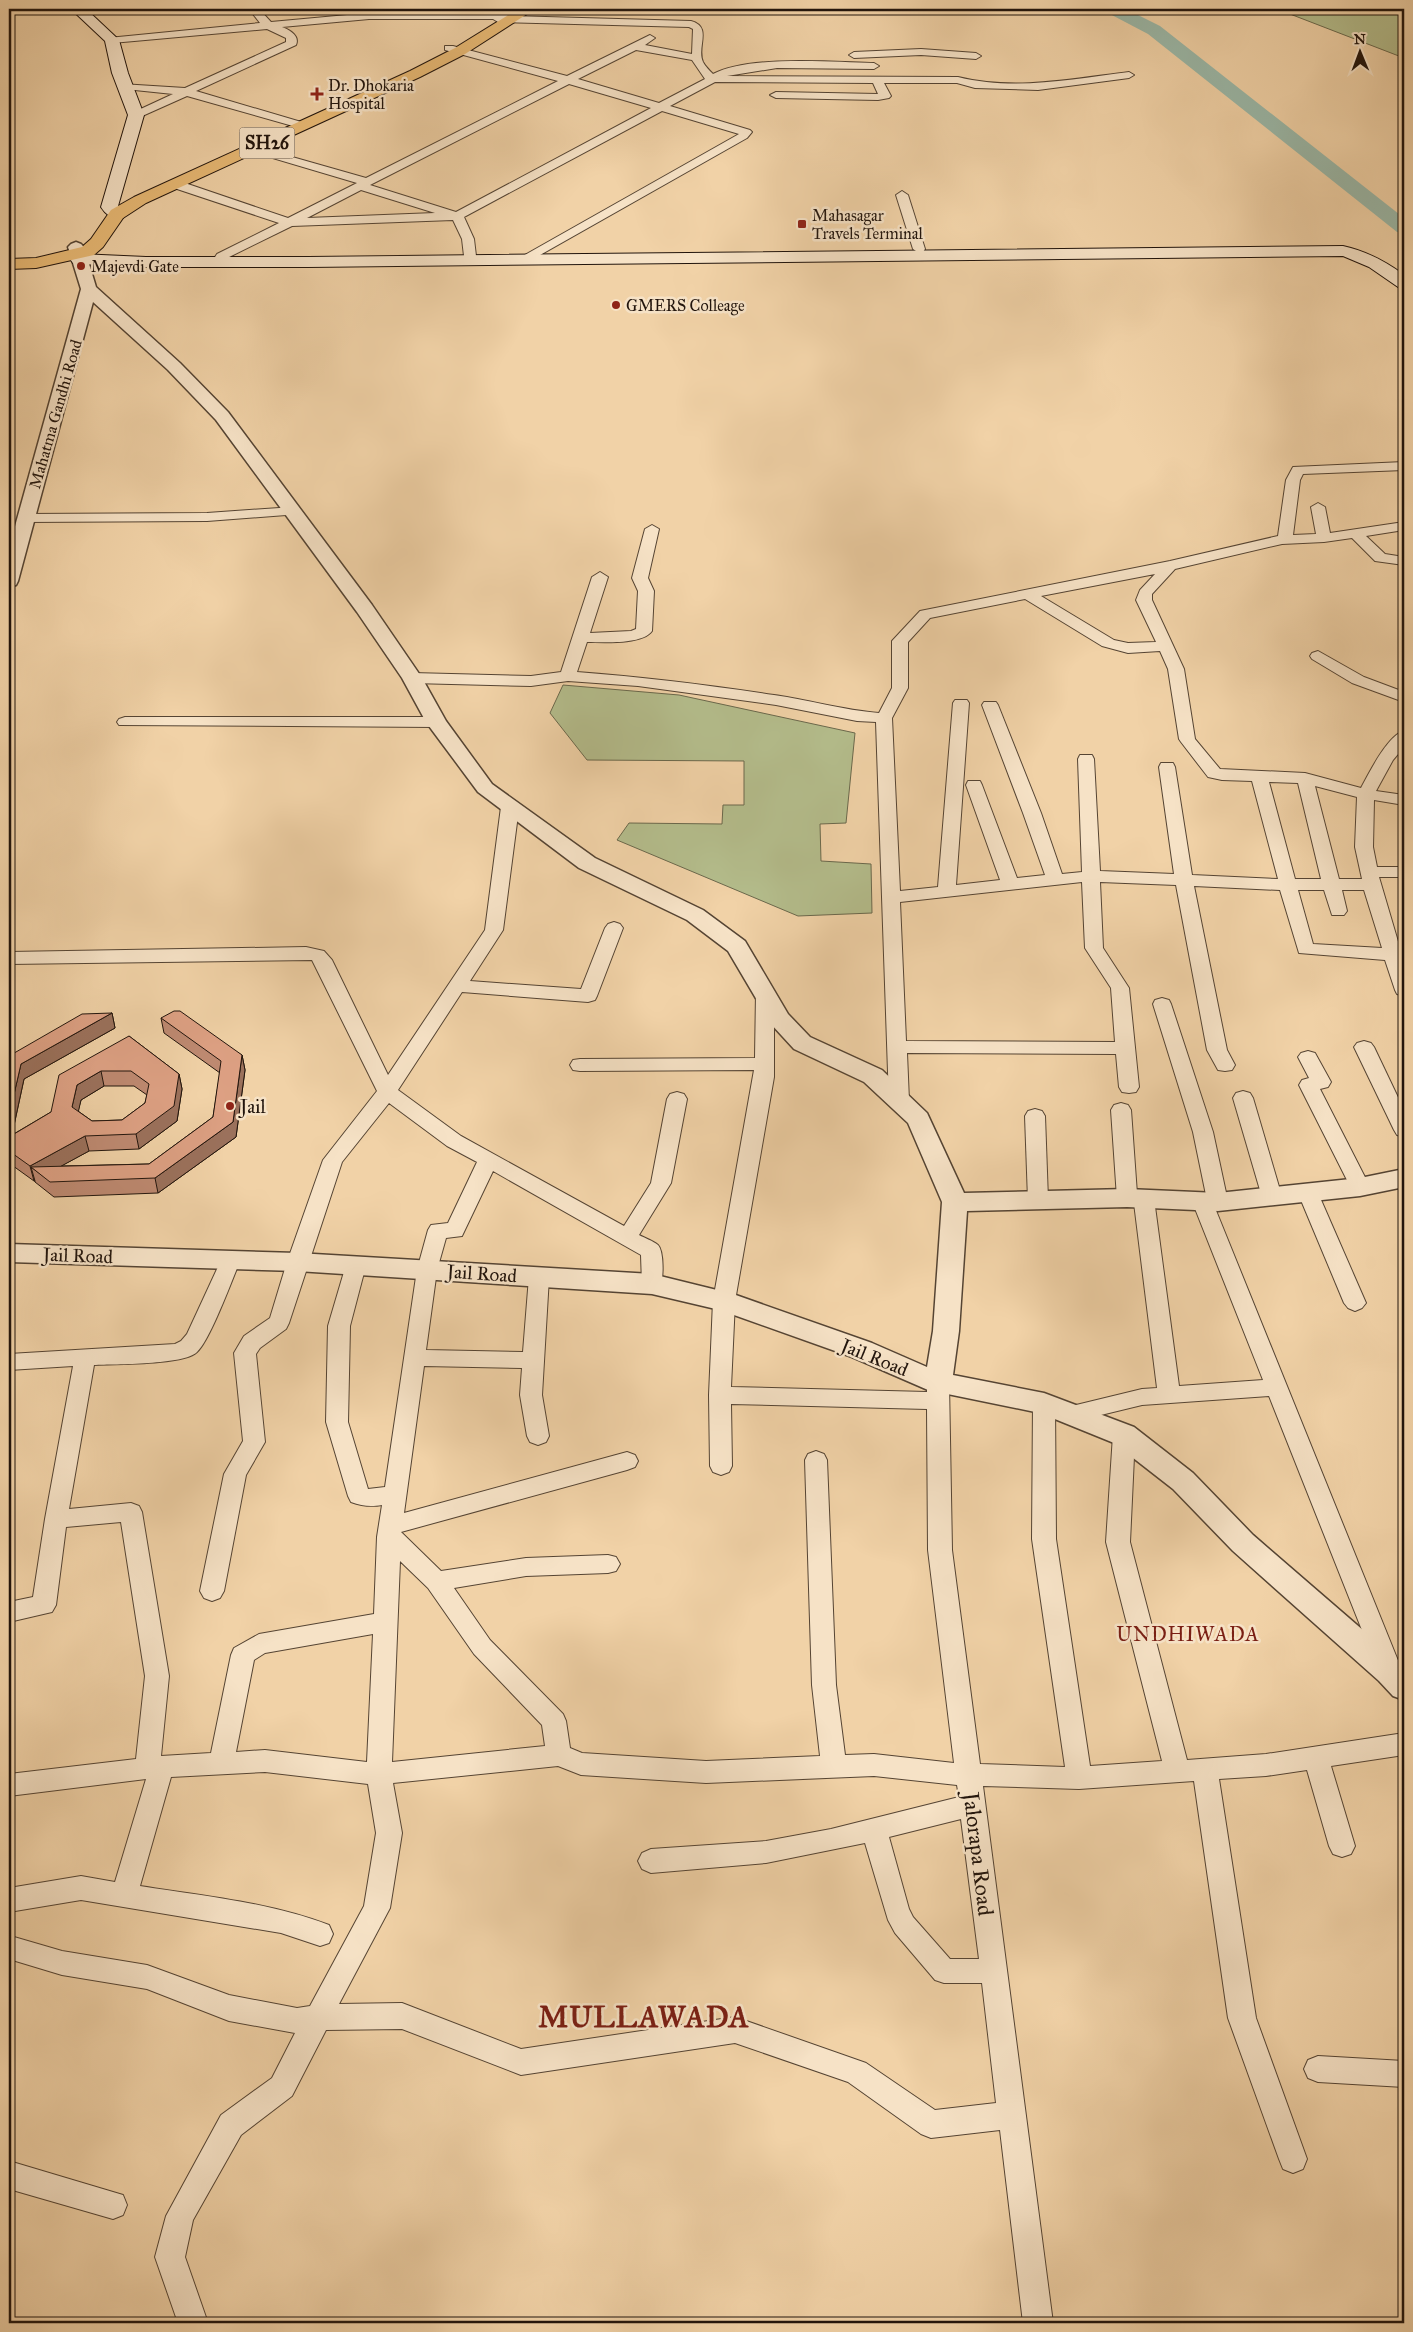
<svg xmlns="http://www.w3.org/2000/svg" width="1413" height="2332" viewBox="0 0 1413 2332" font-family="'IM FELL Great Primer',serif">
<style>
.green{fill:#b4bd8c;stroke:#6a684c}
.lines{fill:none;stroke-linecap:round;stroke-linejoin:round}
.river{fill:#9bb8a8;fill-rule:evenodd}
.minor-casing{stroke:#543;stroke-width:2}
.tertiary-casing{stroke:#543;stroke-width:3}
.secondary-casing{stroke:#21140c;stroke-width:2}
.primary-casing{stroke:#21140c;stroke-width:2}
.minor{fill:#f6e2c6;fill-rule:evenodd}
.tertiary{fill:#f6e2c6;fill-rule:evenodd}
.secondary{fill:#f6e2c6;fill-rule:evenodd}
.primary{fill:#e8b974;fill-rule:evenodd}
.wall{fill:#bf8a72;stroke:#21140c;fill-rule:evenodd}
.shaded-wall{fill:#9b715c;stroke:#21140c}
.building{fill:#dea184;stroke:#21140c;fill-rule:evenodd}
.poi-dot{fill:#8f2418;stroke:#f6e2c6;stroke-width:2}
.labels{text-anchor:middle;stroke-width:5;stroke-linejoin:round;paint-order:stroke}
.far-poi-label{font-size:16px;fill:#21140c;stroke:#f6e2c6;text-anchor:start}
.far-street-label{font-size:16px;fill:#21140c;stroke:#f6e2c6}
.shield{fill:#f6e2c6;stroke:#615244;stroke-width:1}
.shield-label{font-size:18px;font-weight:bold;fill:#21140c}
.poi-label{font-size:19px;fill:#21140c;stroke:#f6e2c6;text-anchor:start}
.street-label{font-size:19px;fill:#21140c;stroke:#f6e2c6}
.neighbourhood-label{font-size:20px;letter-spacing:1px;fill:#7a1f14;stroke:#f6e2c6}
.near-street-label{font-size:22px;fill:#21140c;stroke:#f6e2c6}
.near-district-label{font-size:29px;font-weight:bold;letter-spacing:1px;fill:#7a1f14;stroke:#f6e2c6}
</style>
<rect width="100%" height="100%" fill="#f1d2a7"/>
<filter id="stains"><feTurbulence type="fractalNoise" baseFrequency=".004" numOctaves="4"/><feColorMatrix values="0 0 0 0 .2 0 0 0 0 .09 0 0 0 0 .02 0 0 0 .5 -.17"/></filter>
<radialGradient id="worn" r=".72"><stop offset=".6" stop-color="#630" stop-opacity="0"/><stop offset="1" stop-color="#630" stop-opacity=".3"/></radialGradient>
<g class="green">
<path d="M1277 9H1404V58Z"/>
<path d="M563 685 679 695 855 733 846 823 820 824 821 861 871 864 872 913 798 916 617 840 629 823 722 824 723 805H744V761L587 760 550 713Z"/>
</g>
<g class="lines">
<path class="river" d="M1106 9H1126L1160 26 1404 218V234L1397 232 1148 34 1108 13Z"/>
<defs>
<g id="minor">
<path d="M249 9H259L271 22 369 13H504L509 16 691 21C713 27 696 47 703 62 705 66 710 71 713 74 749 55 832 62 874 63L879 66 874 69 777 68 727 76 958 77C1014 91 1072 79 1129 72L1134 75 1129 78 1038 90 975 88 957 83H884L891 96 889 98 878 100 776 98 770 95 776 92 878 94 873 83 715 82 670 106 750 130 752 132 747 138 533 259 529 260 523 256 739 134 662 111 464 217 474 239 476 256 470 260 464 256 462 239 453 220 292 226 221 261 217 260 215 257 217 254 279 223 171 187 169 184 171 181H179L288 218 357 183 249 151 247 149 249 147H257L366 178 558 81 445 50V46H453L567 76 650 35 655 38 645 45 692 54 693 29 689 27 498 22 493 19H369L282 27C290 30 300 36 296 45L196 91 308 124 310 126 308 128H300L187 96 140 117H132L130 115 132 113 173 94 125 89 121 88V84L185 88 286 42V38L267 29 112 43 108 42V38L260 23ZM636 50 692 60 705 79 659 103 578 79ZM569 84 651 108 456 212 370 185ZM361 190 435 213 307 218Z"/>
<path d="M921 49 976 53 981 56 976 59 921 55 854 58 849 55 854 52Z"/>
<path d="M902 191 908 195 925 249 923 252 919 253 913 249 896 195Z"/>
<path d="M1404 462V470L1303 474 1300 480 1293 535 1316 534 1311 507 1318 503 1325 507 1330 533 1404 522V530L1366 536 1385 554 1404 557V565L1375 561 1352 538 1324 542 1282 544 1175 569 1152 594V600L1184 669 1195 739 1220 769 1305 773 1361 788C1369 773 1388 735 1404 731V747L1393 760 1376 791 1404 795V805L1374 800 1373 847 1377 867H1404V877H1379L1404 962V996L1397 994 1395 990 1385 960 1299 953 1280 890 1194 886 1227 1050 1235 1065 1232 1070 1225 1071 1218 1070 1207 1050 1176 885 1100 882 1103 948 1129 988 1139 1087 1136 1092 1129 1093 1122 1092 1119 1087 1116 1054 907 1053 909 1101 906 1106 899 1108 892 1106 889 1101 876 722 857 721 776 705 638 686 568 681 531 686 412 683 406 681 404 678 406 675 412 673 531 676 561 672 592 577 600 572 608 577 590 633 631 631 636 629 638 591 632 578 645 529 652 525 659 529 648 578 654 591 652 631C642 645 603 642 587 642L577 672C643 677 708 685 774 695 809 700 843 710 879 713L892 688V641L920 611 1170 561 1278 536 1286 480 1293 467ZM1155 574 1140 590 1136 600 1156 642 1128 643 1114 640 1041 596ZM1025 599 1102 646 1128 653 1160 651 1168 669 1179 739 1181 742 1208 777 1222 780 1252 781 1278 879 1192 875 1175 767 1173 763H1161L1159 767 1174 874 1100 871 1094 759 1092 755H1080L1078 759 1082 872 1062 874 1041 813 998 705 996 702H984L982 705 1023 813 1045 875 1017 878 982 785 980 781H968L966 785 1000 880 956 885 969 703 967 700H955L953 703 938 887 900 891 892 718 908 688V642L930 618ZM1269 782 1298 783 1321 879H1295ZM1315 786 1357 797 1355 847 1362 879H1339ZM1082 882 1085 948 1111 988 1115 1042 906 1041 900 902ZM1298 890H1324L1332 915H1344L1347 911 1342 890H1364L1382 948 1313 944Z"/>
<path d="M294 507 301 511 299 514 207 521 25 522 18 518 25 514 207 513Z"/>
<path d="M1318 651 1364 677 1404 692V702L1352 683 1312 659 1310 656 1312 653Z"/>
<path d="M125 717H436L442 719 444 722 442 725 436 727 119 725 117 722 119 719Z"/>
<path d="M510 802 516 803 519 807 503 930 470 981 581 989 605 928 608 924 614 922 620 924 623 928 597 996 595 1000 588 1002 462 992 398 1090 461 1136 624 1226 651 1183 667 1099 670 1094 677 1092 684 1094 687 1099 671 1183 639 1235C645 1238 653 1241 658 1245 664 1251 664 1282 659 1289L652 1292 645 1289 642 1284 641 1255 493 1171 462 1236 446 1238 437 1270 426 1350 523 1352 529 1277 532 1272 539 1269 546 1272 549 1277 542 1395 549 1436 546 1442 538 1445 530 1442 527 1436 520 1395 522 1368 424 1366 404 1513 627 1452 635 1455 638 1461 635 1467 627 1470 401 1532 441 1571 526 1558 608 1555 616 1557 620 1564 616 1571 608 1573 526 1576 454 1588 490 1640 563 1714 566 1721 570 1748 582 1753 706 1761 820 1756 812 1685 805 1460 808 1454 816 1451 824 1454 827 1460 836 1685 845 1755 874 1754 954 1763 928 1550 927 1409 731 1404 732 1466 729 1472 721 1475 713 1472 710 1466 709 1395 713 1301 754 1070 580 1071 573 1070 570 1065 573 1060 580 1059 755 1058 756 993 758 989 765 987 772 989 774 993V1077L735 1301 731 1387 927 1392V1383L930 1377 938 1375 946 1377 949 1383 952 1550 980 1764 1065 1767 1032 1539 1033 1403 1036 1397 1044 1395 1052 1397 1055 1403 1056 1539 1090 1766 1162 1761 1106 1542 1113 1435 1116 1429 1124 1426 1132 1429 1135 1435 1130 1542 1187 1760 1266 1754 1404 1733V1755L1331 1766 1355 1846 1351 1854 1342 1857 1333 1854 1329 1846 1307 1770 1266 1776 1219 1779 1256 2018 1307 2159 1303 2169 1293 2173 1283 2169 1279 2159 1228 2018 1194 1781 1079 1789 983 1786 1053 2323H1023L1000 2130 931 2138 921 2134 848 2082 735 2043 521 2075 402 2029 326 2030 292 2096 241 2135 193 2220 185 2257 208 2323H178L155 2257 166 2216 221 2115 272 2078 295 2033 229 2021 147 1989 62 1975 9 1959V1939L14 1937 62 1951 147 1965 229 1995 297 2008 310 2006 364 1906 376 1833 368 1784 265 1772 171 1777 140 1886C203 1896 269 1902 329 1925L333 1934 329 1943 320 1946 281 1933 81 1900 9 1912V1888L81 1876 115 1882 146 1779 9 1796V1774L136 1759 145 1676 121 1522 66 1527 56 1605 52 1612 9 1622V1602L33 1597 45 1519 73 1366 9 1370V1354L175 1344 181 1341 187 1334 223 1256 230 1253 237 1256 240 1261C232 1280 210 1340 197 1352 184 1365 115 1364 94 1365L69 1509 131 1503 139 1506 142 1512 169 1676 161 1756 211 1753 231 1655 234 1648 259 1634 374 1614 377 1537 382 1505C370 1507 362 1506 351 1502L348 1496 326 1422 328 1326 346 1265 349 1260 356 1257 363 1260 366 1265 350 1326 348 1422 368 1489 385 1487 417 1270 428 1230 431 1225 448 1223 477 1162 447 1146 389 1103 342 1162 289 1323 286 1329 260 1348 256 1354 265 1442 246 1475 224 1591 220 1598 212 1601 204 1598 200 1591 224 1474 243 1441 234 1353 244 1336 270 1318 287 1262 323 1160 377 1091 312 960 9 964V952L306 947 324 951 332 960 388 1075 485 930 501 807 504 803ZM400 1561 428 1588 474 1654 542 1725 545 1746 392 1762ZM373 1634 367 1762 265 1750 236 1752 254 1660 265 1653ZM558 1766 581 1775 706 1783 874 1776 957 1785 959 1797 831 1829 766 1841 651 1849 642 1853 638 1861 642 1869 651 1873 766 1863 865 1843 888 1920 895 1933 935 1980 944 1983H982L996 2103 935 2110 866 2063 735 2017 521 2049 402 2003 339 2004 390 1908 402 1833 393 1783ZM961 1819 979 1959H950L913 1917 909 1909 889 1837Z"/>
<path d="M1162 998 1169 1000 1171 1004 1213 1132 1228 1202 1225 1207 1215 1208 1401 1668 1398 1675 1389 1678 1380 1675 1377 1668 1269 1396 1142 1405 1072 1422 1064 1420 1061 1414 1064 1408 1072 1406 1142 1389 1157 1388 1134 1203 1127 1205 1120 1203 1117 1198 1111 1110 1114 1105 1121 1103 1128 1105 1131 1110 1137 1194 1144 1192 1151 1194 1154 1199 1179 1386 1263 1380 1192 1201 1195 1196 1206 1195 1193 1132 1153 1004 1155 1000Z"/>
<path d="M1364 1041 1371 1043 1374 1047 1404 1110V1137L1397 1135 1394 1130 1354 1047 1357 1043Z"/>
<path d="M1308 1051 1315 1053 1331 1082 1328 1087 1320 1089 1370 1187 1367 1192 1360 1194 1353 1192 1299 1085 1302 1080 1309 1078 1298 1057 1301 1053Z"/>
<path d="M1243 1091 1250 1093 1253 1098 1282 1197 1279 1202 1272 1204 1265 1202 1262 1197 1233 1098 1236 1093Z"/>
<path d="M1035 1109 1042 1111 1045 1116 1048 1200 1045 1205 1038 1207 1031 1205 1028 1200 1025 1116 1028 1111Z"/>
<path d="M1308 1186 1315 1188 1318 1193 1366 1303 1362 1308 1355 1311 1348 1308 1344 1303 1298 1193 1301 1188Z"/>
<path d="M1318 2056 1404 2061V2087L1318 2082 1308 2078 1304 2069 1308 2060Z"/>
<path d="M9 2161 123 2195 127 2205 123 2215 113 2219 9 2189Z"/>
</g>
<path id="tertiary" d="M76 242 81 244 84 247 96 287 180 363 228 412 372 605 422 678 446 721 492 784 595 858 703 910 745 941 788 1014 810 1037 882 1070 927 1113 964 1193 1127 1189 1218 1193 1360 1178 1404 1169V1187L1360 1196 1218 1211 1127 1207 967 1211 959 1331 953 1375 1044 1393 1134 1427 1193 1473 1253 1535 1401 1663 1404 1667V1700L1393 1696 1379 1681 1233 1551 1173 1489 1114 1443 1040 1413 928 1390 852 1357 720 1310 652 1294 297 1271 9 1262V1244L297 1253 652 1274 733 1294 872 1343 927 1367 933 1331 942 1202 908 1123 864 1082 794 1049 771 1024 728 951 687 920 579 868 478 792 426 722 402 678 357 612 216 420 168 370 93 302 18 581 16 585 9 587V548L81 289 68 247 71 244Z"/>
<g id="secondary">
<path d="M71 9H86L119 40 128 73 144 115 118 206 125 214 123 218C113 220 106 215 101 207L128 115 112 73 105 41Z"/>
<path d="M1343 246C1366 251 1385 261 1404 275V288L1398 287 1369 267 1343 256 308 267H146L79 264 73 263 70 259 73 255 79 254 146 257H308Z"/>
</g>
<path id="primary" d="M518 9H535L465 54 420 77 146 203 123 218 103 247 94 255 36 268 9 269V259L36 258 82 247 91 239 111 210 134 197 410 71 455 48Z"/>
</defs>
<use href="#minor" class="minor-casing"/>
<use href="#tertiary" class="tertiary-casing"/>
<use href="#secondary" class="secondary-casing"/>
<use href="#primary" class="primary-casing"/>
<use href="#minor" class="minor"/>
<use href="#tertiary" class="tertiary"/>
<use href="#secondary" class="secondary"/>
<use href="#primary" class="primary"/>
</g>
<path class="wall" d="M112 1013 115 1028 24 1079 12 1135 51 1112 129 1036 179 1074 182 1089 177 1121 139 1149 89 1151 61 1166 149 1164 213 1117 220 1073 164 1033 161 1018 242 1055 245 1070 236 1137 158 1193 54 1197 35 1182V1181H34L9 1163V1056ZM104 1086H134L147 1095 145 1103 122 1120 92 1121 78 1111 81 1100Z"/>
<g class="shaded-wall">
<path d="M112 1013 115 1028 24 1079 9 1148V1116L21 1064Z"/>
<path d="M242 1055 245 1070 236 1137 158 1193 155 1178 233 1122Z"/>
<path d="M101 1071 104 1086 81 1100 76 1122 72 1107 77 1085Z"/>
<path d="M179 1074 182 1089 177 1121 139 1149 136 1134Z"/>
<path d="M85 1136 89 1151 43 1176 31 1167 35 1181H34L30 1166Z"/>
</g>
<g class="building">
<path d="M174 1011H180L242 1055 233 1122 155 1178 50 1182 31 1167 149 1164 213 1117 221 1061 161 1018Z"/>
<path d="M112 1013 21 1064 9 1116V1056L82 1014Z"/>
<path d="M129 1036 179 1074 174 1106 136 1134 85 1136 30 1166 9 1151V1137L51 1112 59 1075ZM101 1071H131L149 1084 145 1103 122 1120 92 1121 72 1107 77 1085Z"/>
</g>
<g class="poi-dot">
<path d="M314.5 86.5h5v5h5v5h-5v5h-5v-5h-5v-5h5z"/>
<rect x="797" y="219" width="10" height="10" rx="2.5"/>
<circle cx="81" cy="266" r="5"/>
<circle cx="616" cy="305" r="5"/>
<circle cx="230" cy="1106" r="5"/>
</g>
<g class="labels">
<g class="far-poi-label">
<text x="328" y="91">Dr. Dhokaria<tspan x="328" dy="18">Hospital</tspan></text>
<text x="812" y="221">Mahasagar<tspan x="812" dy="18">Travels Terminal</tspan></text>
<text x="91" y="272">Majevdi Gate</text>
<text x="626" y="311">GMERS Colleage</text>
</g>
<g class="far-street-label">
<text transform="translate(55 414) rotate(-74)" y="6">Mahatma Gandhi Road</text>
</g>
<rect class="shield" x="239.5" y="127.5" width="55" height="31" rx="4"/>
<g class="shield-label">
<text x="267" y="149">SH26</text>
</g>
<g class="poi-label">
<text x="240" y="1113">Jail</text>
</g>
<g class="street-label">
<text transform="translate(78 1255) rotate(2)" y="7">Jail Road</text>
<text transform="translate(482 1273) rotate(4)" y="7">Jail Road</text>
<text transform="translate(875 1357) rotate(22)" y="7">Jail Road</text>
</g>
<g class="neighbourhood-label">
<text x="1188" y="1641">UNDHIWADA</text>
</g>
<g class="near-street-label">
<text transform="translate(979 1854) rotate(83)" y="8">Jalorapa Road</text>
</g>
<g class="near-district-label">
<text x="644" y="2027">MULLAWADA</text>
</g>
</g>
<rect width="1413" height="2332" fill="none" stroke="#f1d2a7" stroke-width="30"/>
<rect x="10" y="10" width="1393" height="2312" fill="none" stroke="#21140c" stroke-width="2.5"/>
<rect x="15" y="15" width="1383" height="2302" fill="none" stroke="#21140c"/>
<g transform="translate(1360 52) rotate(359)" stroke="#f6e2c6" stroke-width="4" paint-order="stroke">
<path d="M0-4L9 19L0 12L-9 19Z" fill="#21140c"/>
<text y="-8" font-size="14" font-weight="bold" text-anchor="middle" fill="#21140c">N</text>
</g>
<rect width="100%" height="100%" filter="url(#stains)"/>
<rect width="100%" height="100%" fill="url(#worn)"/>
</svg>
